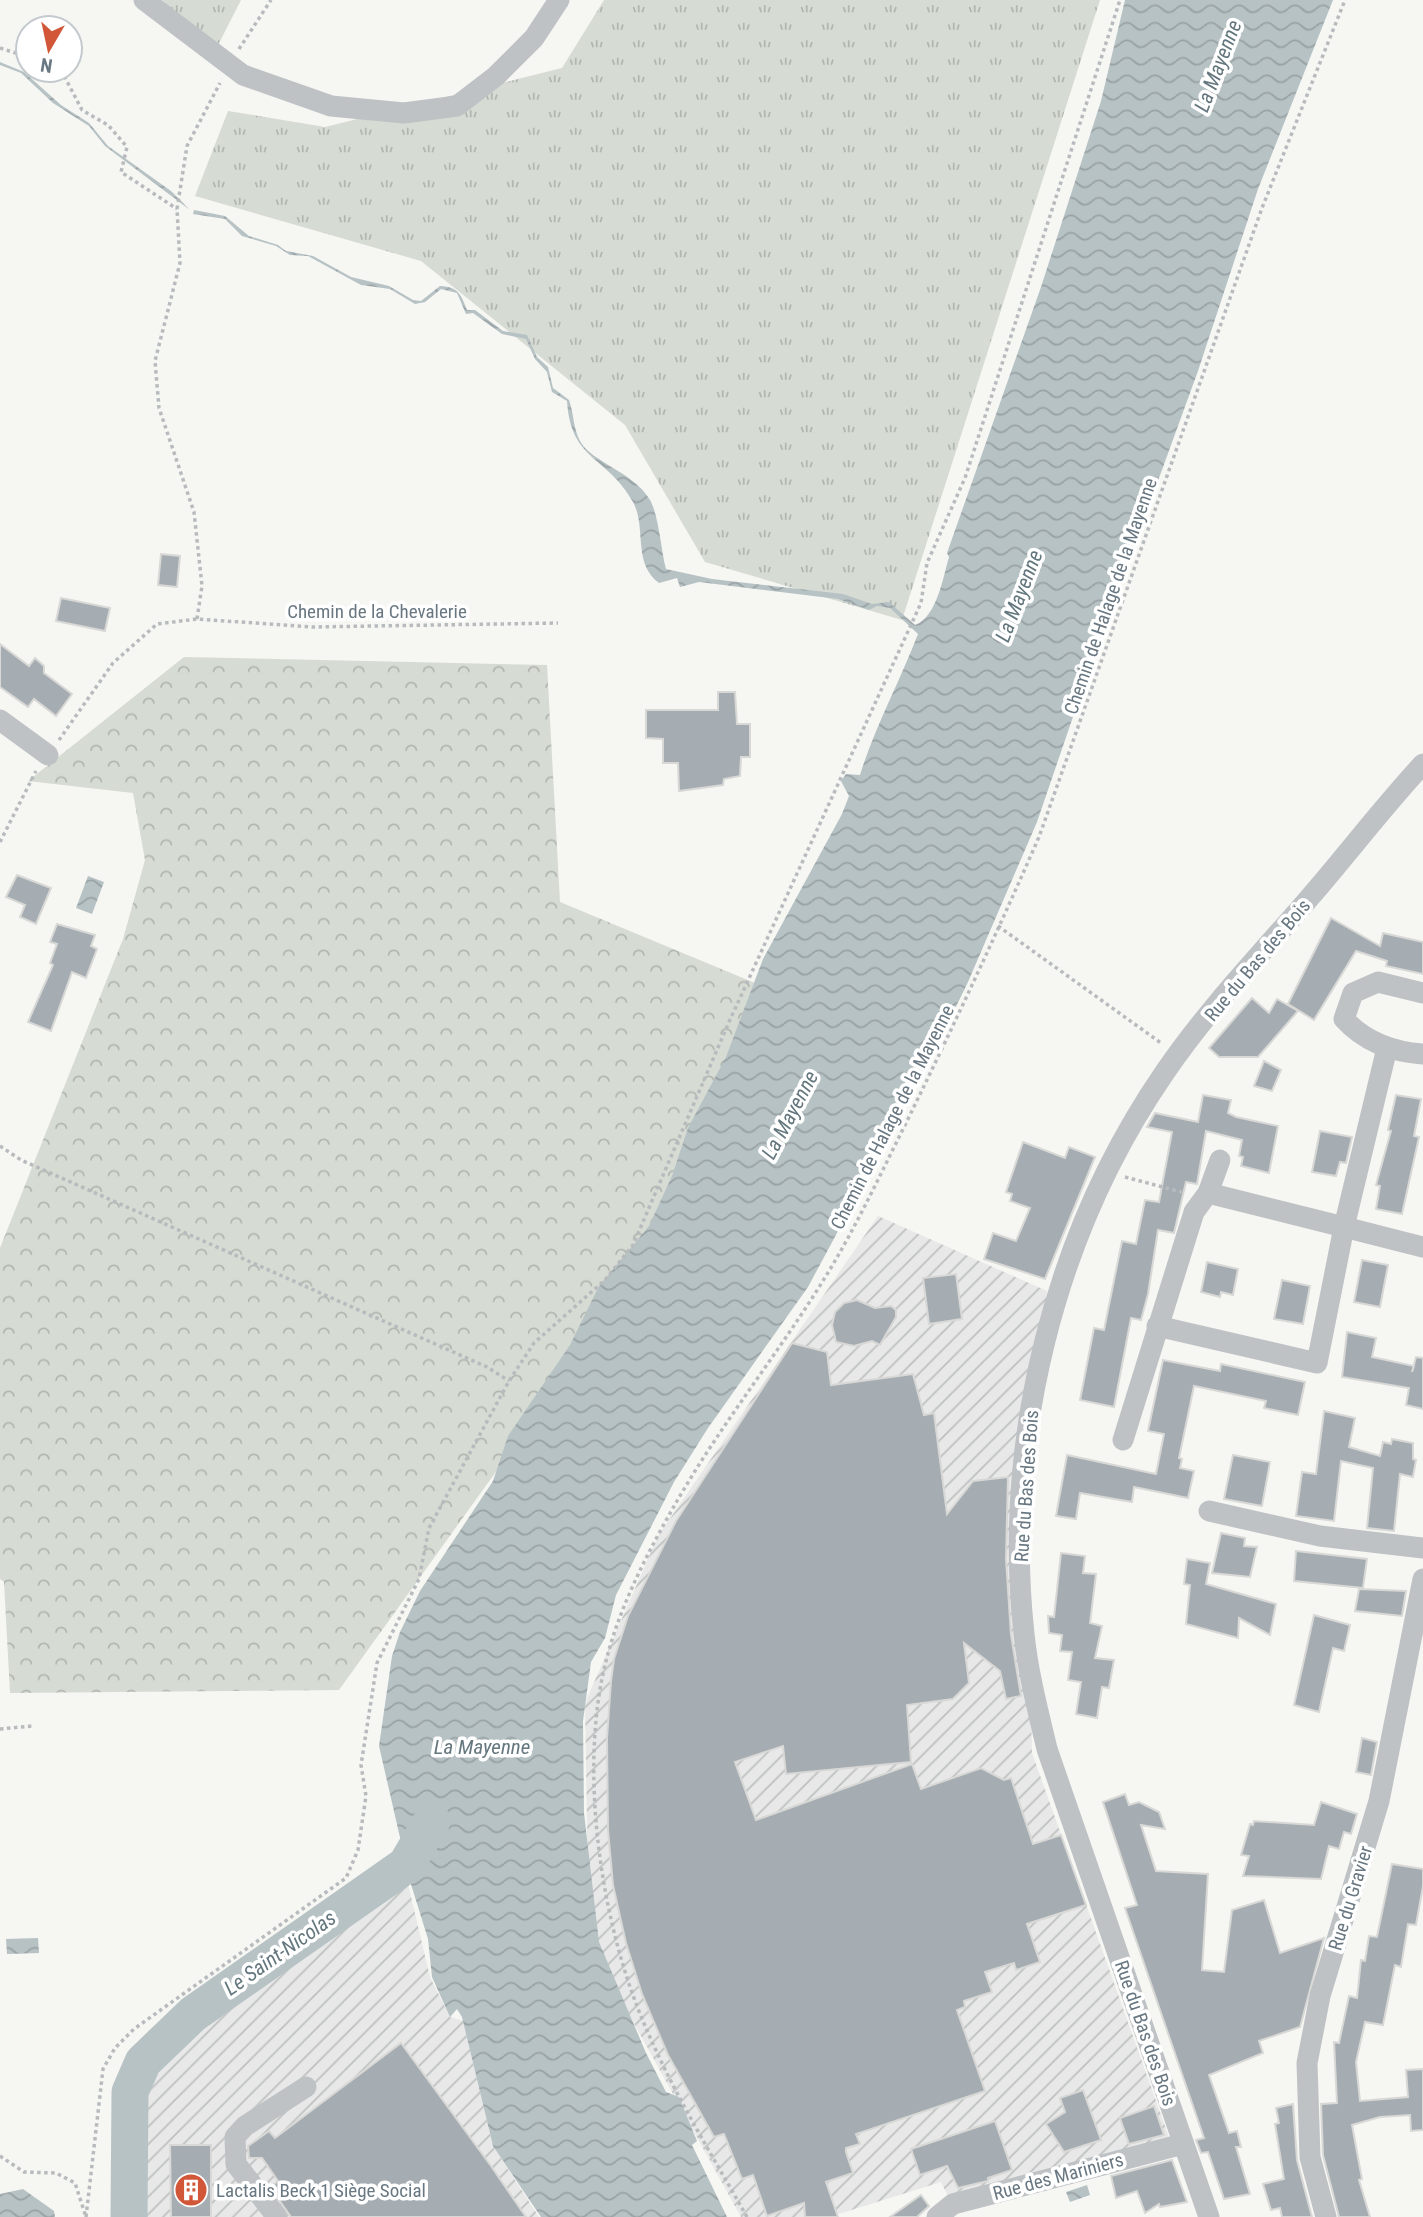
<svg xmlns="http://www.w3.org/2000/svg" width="1423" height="2217" viewBox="0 0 1423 2217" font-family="'Roboto Condensed',sans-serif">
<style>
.industrial{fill:url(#industrial-furrows)}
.grass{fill:url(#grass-tufts)}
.forest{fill:url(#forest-crowns)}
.water{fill:url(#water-waves)}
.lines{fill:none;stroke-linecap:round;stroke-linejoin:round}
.river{stroke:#b7c2c5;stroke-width:37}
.building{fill:#a6adb2;stroke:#d8d8d6;stroke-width:2}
.path{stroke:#b8bbbd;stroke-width:3.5;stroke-dasharray:3.5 3.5;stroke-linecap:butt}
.minor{stroke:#bec2c5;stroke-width:21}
.labels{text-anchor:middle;stroke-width:7;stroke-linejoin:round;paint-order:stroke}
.street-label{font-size:19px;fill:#687781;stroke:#fff}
.poi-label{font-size:19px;fill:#687781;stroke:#fff;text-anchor:start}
.water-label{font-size:21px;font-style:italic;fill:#64777e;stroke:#fff}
</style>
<defs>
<pattern id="industrial-furrows" width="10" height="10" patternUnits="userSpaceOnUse" patternTransform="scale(1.75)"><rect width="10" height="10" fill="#e7e8e7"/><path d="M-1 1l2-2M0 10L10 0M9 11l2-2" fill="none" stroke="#bfc1c1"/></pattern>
<pattern id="grass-tufts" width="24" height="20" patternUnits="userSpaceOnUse" patternTransform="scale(1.75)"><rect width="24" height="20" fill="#d6dbd3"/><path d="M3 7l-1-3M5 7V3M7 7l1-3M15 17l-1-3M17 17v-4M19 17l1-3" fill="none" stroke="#b1b6b1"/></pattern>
<pattern id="forest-crowns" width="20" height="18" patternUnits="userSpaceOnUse" patternTransform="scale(1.75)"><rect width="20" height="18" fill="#d6dbd3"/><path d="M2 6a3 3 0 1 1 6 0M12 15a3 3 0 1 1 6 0" fill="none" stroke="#b1b6b1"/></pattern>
<pattern id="water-waves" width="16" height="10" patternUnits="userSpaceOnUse" patternTransform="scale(1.75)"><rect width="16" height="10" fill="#b7c2c5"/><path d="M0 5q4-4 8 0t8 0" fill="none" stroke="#99a2a5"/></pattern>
</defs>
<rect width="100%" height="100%" fill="#f6f6f3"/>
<g class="industrial">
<path d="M878 1216 1047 1291 1025 1456 1032 1753 1170 2140 948 2196 941 2182 829 2217H741L589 1942 585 1703 658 1536Z"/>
<path d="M404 1867 430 1977 450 2017 463 2021 493 2146 539 2217H129L130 2092 143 2062 193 2014Z"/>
</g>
<g class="grass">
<path d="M162 0H241L214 53Z"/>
<path d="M604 0H1100L902 620 705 562 625 425 421 261 195 196 228 111 325 127 562 68Z"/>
</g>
<path class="forest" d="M184 657 547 665 560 902 772 990 646 1263 339 1690 10 1693 4 1582 0 1579V1248L123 939 145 860 133 793 28 781Z"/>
<g class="water">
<path d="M1125 0H1333L1258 189 1198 371 1088 673 1037 822 968 982 932 1056 808 1287 708 1428 674 1482 616 1595 605 1638 591 1662 583 1721 584 1813 599 1942 646 2053 666 2092 679 2097 697 2141 692 2145 727 2217H541L493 2146 462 2017 457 2009 450 2017 432 1977 428 1939 410 1881 379 1746 392 1656 400 1632 420 1591 493 1481 508 1436 570 1345 599 1286 649 1226 672 1176 688 1128 726 1057 763 959 842 814 849 796 841 781 846 774 860 775C874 729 900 681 918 634L890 608 877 606 869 610 838 599 699 582 680 587 677 578 659 583C632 563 647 528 633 502 607 455 571 462 567 401L552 392 547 372 535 359 526 339 502 334 473 313 466 314 457 293 441 289 425 302 415 304 390 289 361 285 308 256 290 255 276 246 242 236 225 219 193 214 194 210 225 216 249 236 278 245 286 251 313 256 351 277 389 286 413 300 421 301 440 286C459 287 461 295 467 310H475L503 331 527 335 537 357 548 367 553 388 569 400C574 414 573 428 580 441 591 462 634 472 650 500 659 516 661 551 666 569L712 579 843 594 872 604 889 602 915 625C937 617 943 577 949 557L947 553 1041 287 1101 101Z"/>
<path d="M0 62 24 72 61 105 89 123 108 146 171 191 190 210 105 146 89 126 53 103 21 73 0 65Z"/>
<path d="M88 876 104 882 92 914 76 908Z"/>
<path d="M38 1938 39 1953 7 1954 6 1939Z"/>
<path d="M1087 2185 1090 2195 1070 2202 1066 2192Z"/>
<path d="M23 2189 54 2211 55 2217H0V2194Z"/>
</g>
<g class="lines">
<path class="river" d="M129 2217 130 2092 143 2062 193 2014 406 1865 432 1821"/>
</g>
<g class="building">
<path d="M161 554 180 556 177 587 158 585Z"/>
<path d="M61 598 110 608 105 631 56 621Z"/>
<path d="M0 644 29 666 35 658 44 666V673L72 694 56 716 34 699 28 707 0 687Z"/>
<path d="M718 692H735L737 724H750V757H741L740 776 724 779 723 785 679 791 678 763H663V739L646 738V710H718Z"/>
<path d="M17 875 51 888 36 924 20 917 25 905 6 897Z"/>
<path d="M1331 918 1380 946 1383 933 1423 942V974L1386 966 1387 961 1356 951 1314 1020 1288 1004Z"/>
<path d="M57 924 95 935 91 946 97 949 86 978 72 972 51 1031 28 1022 53 965 50 963 57 944 50 942Z"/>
<path d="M1252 998 1269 1013 1277 999 1298 1011 1258 1057H1219L1209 1048Z"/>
<path d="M1264 1061 1281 1070 1272 1091 1254 1086Z"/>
<path d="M1203 1095 1231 1100 1228 1113 1236 1117 1278 1126 1269 1173 1241 1166 1243 1157 1239 1156 1242 1140 1206 1131 1197 1184 1186 1182 1174 1233 1158 1230 1148 1294 1141 1320 1131 1318 1114 1407 1080 1400 1094 1328 1104 1330 1122 1241 1136 1244 1145 1200 1159 1202 1172 1132 1147 1127 1155 1113 1198 1122Z"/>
<path d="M1396 1095 1421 1099 1414 1136 1419 1137 1402 1214 1376 1209 1380 1186 1376 1185 1391 1131 1388 1130Z"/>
<path d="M1320 1131 1352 1137 1346 1163 1340 1162 1336 1176 1312 1172Z"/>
<path d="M1023 1142 1065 1158 1069 1147 1095 1157 1045 1279 984 1259 993 1233 1016 1241 1030 1208 1010 1201 1012 1194 1006 1192Z"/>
<path d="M1362 1260 1388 1265 1380 1307 1354 1302Z"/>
<path d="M1207 1262 1238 1269 1233 1295 1221 1292 1220 1297 1201 1292Z"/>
<path d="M956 1274 962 1319 929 1324 923 1278Z"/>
<path d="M1282 1280 1310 1286 1303 1324 1274 1319Z"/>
<path d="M857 1300 875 1308 891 1306 896 1310V1317L880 1345 872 1341 854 1346 836 1342 832 1325 835 1312 844 1303Z"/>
<path d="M1347 1332 1376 1338 1372 1357 1414 1366 1412 1372 1416 1357 1423 1358V1409L1406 1405 1409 1388 1342 1377Z"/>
<path d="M792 1343 827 1352 831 1385 913 1374 924 1415 934 1413 947 1514 973 1481 1008 1477 1006 1559 1011 1635 1021 1696 1006 1699 1000 1671 964 1643 969 1683 953 1699 907 1705 911 1762 786 1774 783 1746 735 1762 756 1820 912 1764 921 1789 981 1768 1004 1780 1011 1778 1033 1844 1061 1835 1086 1905 1027 1924 1040 1962 1016 1970 1014 1963 985 1972 992 1992 964 2001 965 2007 957 2010 985 2091 856 2134 860 2144 846 2148V2152L853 2173 826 2182 838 2217H805L804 2203 767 2216 753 2175 742 2179 724 2134 714 2137 668 2055 642 1994 626 1943 613 1885 608 1830 607 1738 611 1681 614 1659 628 1616 676 1521Z"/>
<path d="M1163 1360 1220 1371 1221 1364 1305 1382 1298 1415 1264 1408 1266 1401 1194 1386 1179 1458 1182 1459 1180 1468 1194 1471 1188 1498 1134 1487 1132 1502 1080 1493 1076 1519 1056 1516 1067 1455 1156 1474 1164 1434 1148 1431Z"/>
<path d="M1324 1411 1355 1418 1349 1447 1380 1456 1383 1442 1391 1444 1392 1439 1413 1443V1459L1416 1460 1413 1477 1400 1474 1394 1531 1367 1528 1373 1468 1341 1461 1334 1521 1296 1516 1302 1472 1316 1474Z"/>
<path d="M1233 1455 1270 1462 1262 1506 1224 1499Z"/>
<path d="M1221 1533 1245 1538 1244 1546 1257 1547 1250 1577 1212 1573Z"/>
<path d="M1296 1551 1367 1559 1363 1588 1294 1581Z"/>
<path d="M1061 1553 1085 1556 1083 1573 1096 1574 1090 1623 1102 1626 1095 1658 1114 1660 1109 1688 1102 1687 1097 1718 1076 1714 1081 1682 1068 1680 1072 1652 1060 1651 1062 1635 1049 1633 1048 1616 1054 1617Z"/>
<path d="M1187 1559 1210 1563 1206 1584 1276 1604 1270 1635 1239 1618 1238 1638 1186 1624 1190 1585 1184 1584Z"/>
<path d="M1359 1589 1406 1591 1402 1616 1355 1611Z"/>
<path d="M1314 1615 1350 1625 1344 1651 1333 1648 1319 1712 1294 1705Z"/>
<path d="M1362 1738 1377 1742 1371 1775 1356 1772Z"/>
<path d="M1125 1794 1129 1805 1139 1802 1159 1812 1165 1829 1141 1825 1156 1871 1208 1874 1202 1970 1224 1972 1232 1910 1264 1900 1280 1953 1324 1938 1300 2027 1259 2041 1263 2053 1209 2075 1229 2133 1237 2131 1241 2147H1236L1250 2194 1224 2199 1208 2152 1201 2153 1196 2140 1204 2138 1125 1908 1137 1905 1103 1802Z"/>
<path d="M1321 1802 1357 1814 1351 1834 1344 1832 1339 1849 1329 1846 1321 1879 1243 1876 1249 1856 1241 1855 1250 1824 1253 1825 1254 1821 1314 1825Z"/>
<path d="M1392 1864 1423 1869V1886L1416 1925 1408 1924 1401 1967 1395 1965 1383 2025 1365 2022 1356 2062 1360 2101 1408 2097 1406 2070 1423 2069V2130L1411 2131 1410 2115 1380 2117 1352 2125 1362 2179 1359 2180 1370 2217H1339L1323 2155 1321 2104 1337 2103 1334 2042 1339 2043 1349 1996 1357 1998 1361 1960 1365 1961 1369 1936 1377 1937Z"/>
<path d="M401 2043 491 2166 526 2217H291L270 2187 278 2181 262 2158H249L248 2146 269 2131 275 2138Z"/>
<path d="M1083 2090 1101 2140 1064 2152 1046 2124 1065 2112 1060 2098Z"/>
<path d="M1293 2104 1297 2160 1312 2217H1282L1280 2208 1271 2210 1263 2184 1284 2179 1275 2124 1279 2123 1276 2108Z"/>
<path d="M1154 2106 1164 2135 1129 2144 1120 2118Z"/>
<path d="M995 2121 1012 2170 988 2178V2181L958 2188 947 2166 920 2175 911 2149Z"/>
<path d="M170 2145H211V2217H171Z"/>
<path d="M1172 2160 1187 2202 1160 2207 1159 2204 1145 2213 1137 2191 1116 2198 1111 2176Z"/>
<path d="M921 2195 929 2206 917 2217H890Z"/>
</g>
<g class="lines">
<g class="path">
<path d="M0 48 28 57"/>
<path d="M239 49 271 0"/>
<path d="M61 70 82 110 108 125 127 147 121 172 177 209"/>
<path d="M197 619 202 586 194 512 159 408 155 361 180 263 177 209 187 146 220 83"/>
<path d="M59 740 113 663 157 624 197 619 312 627 558 623"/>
<path d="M0 842 36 771"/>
<path d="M998 926 1161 1043"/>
<path d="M0 1146 21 1160 487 1367 509 1381"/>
<path d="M1125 1177 1185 1193"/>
<path d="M0 1729 32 1726"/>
<path d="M0 2156 24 2172 56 2173 75 2183 86 2217"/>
<path d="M86 2217 103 2069 115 2048 134 2029 346 1878 358 1850 366 1796 361 1765 377 1663 419 1579 429 1528 509 1381 534 1343 605 1280 633 1245 729 1022 921 603 927 563 965 478 1120 0"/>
<path d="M747 2217C712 2155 674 2094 646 2028 601 1926 578 1770 606 1661 620 1605 649 1550 677 1501 723 1421 782 1349 829 1271 858 1223 882 1171 907 1121 953 1027 997 933 1039 837L1262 208 1345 0"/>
</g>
<g class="minor">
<path d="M144 0 243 75 331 106 404 113 457 106 496 76 534 38 559 0"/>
<path d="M0 720 48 755"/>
<path d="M1423 993 1378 982 1353 993 1344 1019C1365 1042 1393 1052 1423 1054"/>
<path d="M1208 1193 1220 1160"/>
<path d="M1157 1326 1317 1363 1344 1227 1423 1247"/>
<path d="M1123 1440 1194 1212 1208 1193 1344 1227 1387 1048"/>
<path d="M1209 1511 1320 1536 1423 1548"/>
<path d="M277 2217 236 2164 235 2137 245 2126 306 2087"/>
<path d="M937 2217 953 2204 1183 2144"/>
<path d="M1209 2217 1047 1749C1038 1711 1028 1673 1024 1634 1003 1440 1054 1233 1165 1072 1208 1009 1262 953 1311 896 1349 852 1384 806 1423 764"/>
<path d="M1326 2217 1310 2157 1307 2063 1320 1996 1379 1801 1423 1579"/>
</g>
</g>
<defs>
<symbol id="building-disc" viewBox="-11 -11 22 22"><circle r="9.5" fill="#d15738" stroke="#fff"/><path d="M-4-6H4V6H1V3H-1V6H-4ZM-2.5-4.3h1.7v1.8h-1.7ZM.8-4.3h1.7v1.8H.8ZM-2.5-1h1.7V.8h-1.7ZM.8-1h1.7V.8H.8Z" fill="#fff"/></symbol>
</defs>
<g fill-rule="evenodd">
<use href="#building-disc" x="172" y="2171" width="38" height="38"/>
</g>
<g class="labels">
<g class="street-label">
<text transform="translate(1110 596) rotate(-71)" y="7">Chemin de Halage de la Mayenne</text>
<text x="377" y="618">Chemin de la Chevalerie</text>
<text transform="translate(1257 960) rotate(-50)" y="7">Rue du Bas des Bois</text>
<text transform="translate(892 1117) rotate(-63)" y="7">Chemin de Halage de la Mayenne</text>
<text transform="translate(1026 1486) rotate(-86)" y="7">Rue du Bas des Bois</text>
<text transform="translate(1350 1898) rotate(-73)" y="7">Rue du Gravier</text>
<text transform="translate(1146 2033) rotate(71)" y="7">Rue du Bas des Bois</text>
<text transform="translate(1058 2176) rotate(-15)" y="7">Rue des Mariniers</text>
</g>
<g class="poi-label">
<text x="216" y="2197">Lactalis Beck 1 Siège Social</text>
</g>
<g class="water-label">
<text transform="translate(1218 66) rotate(-69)" y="7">La Mayenne</text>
<text transform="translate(1019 596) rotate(-69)" y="7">La Mayenne</text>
<text transform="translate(790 1115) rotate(-62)" y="7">La Mayenne</text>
<text x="482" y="1754">La Mayenne</text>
<text transform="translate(280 1953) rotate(-35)" y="7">Le Saint-Nicolas</text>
</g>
</g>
<g transform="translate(49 49) rotate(189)"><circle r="33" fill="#ffffff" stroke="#c3c9cd" stroke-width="2"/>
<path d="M0-5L12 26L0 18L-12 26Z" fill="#d15738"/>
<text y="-10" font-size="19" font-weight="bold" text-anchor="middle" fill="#687781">N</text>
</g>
</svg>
